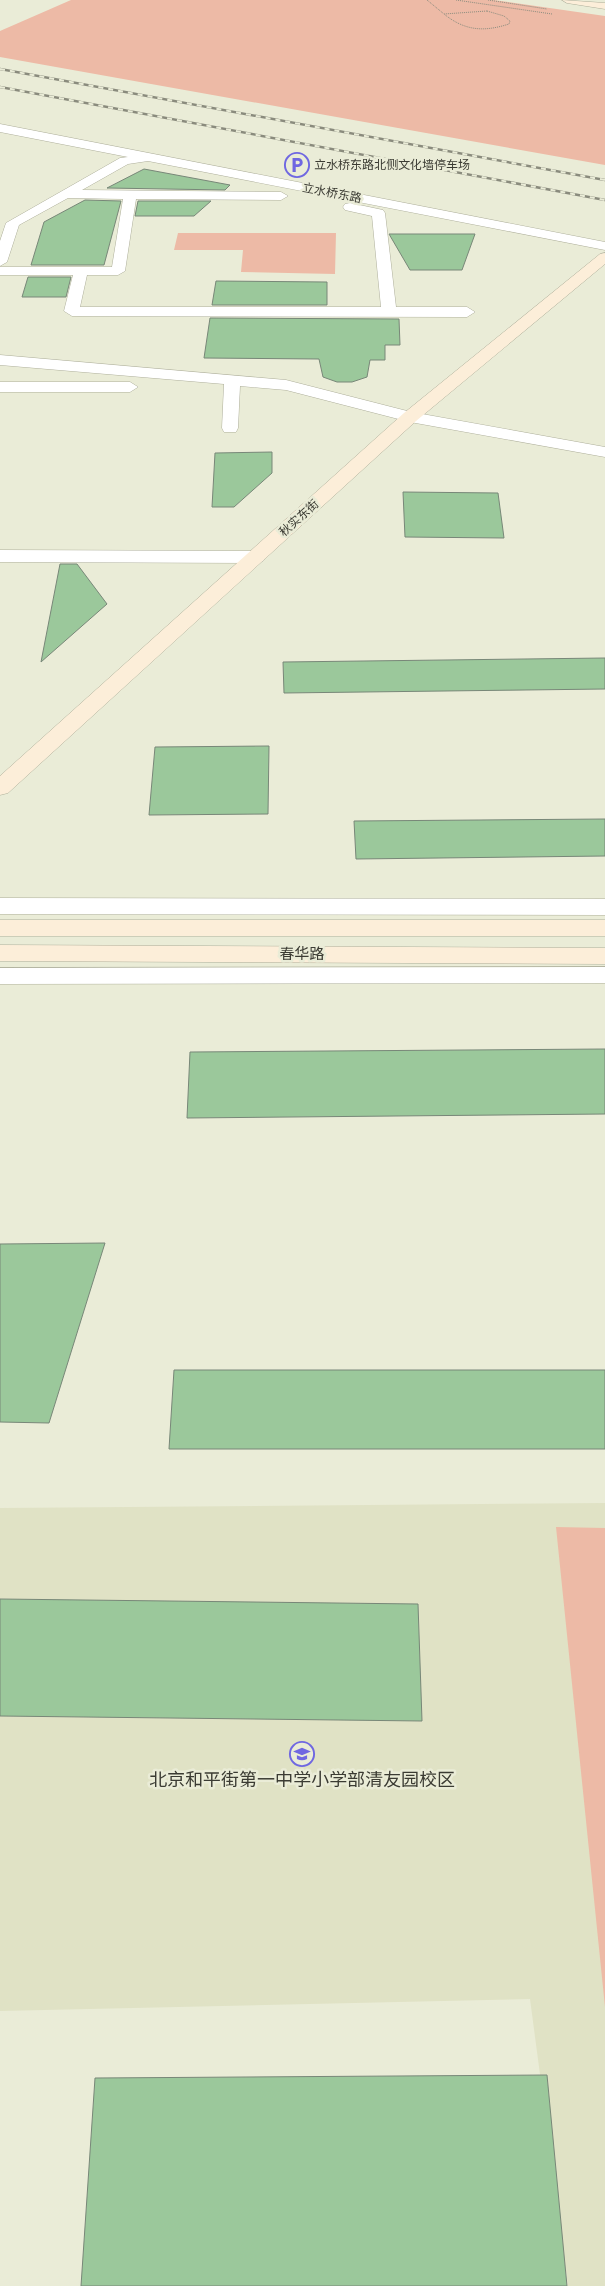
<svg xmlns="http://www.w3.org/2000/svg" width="605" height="2286" viewBox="0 0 605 2286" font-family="'Fira Sans Condensed','Noto Sans SC',sans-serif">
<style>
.built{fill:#e0e2c5}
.green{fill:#edbaa6}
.building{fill:#9bc89b;stroke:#788778}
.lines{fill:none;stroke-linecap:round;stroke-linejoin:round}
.street-casing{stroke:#aeaf9b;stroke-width:1}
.secondary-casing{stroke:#aeaf9b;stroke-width:1}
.path{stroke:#8b8c7e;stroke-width:1;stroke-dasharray:1 1;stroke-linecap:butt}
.street{fill:#fff;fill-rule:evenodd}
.secondary{fill:#fceed9;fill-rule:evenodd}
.rail-casing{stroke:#8a8b7d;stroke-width:2.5}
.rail{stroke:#eaecd7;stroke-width:2;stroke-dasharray:5;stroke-linecap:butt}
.labels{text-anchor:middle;stroke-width:5;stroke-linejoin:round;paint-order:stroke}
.far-poi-label{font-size:12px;fill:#3b3b33;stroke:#eaecd7;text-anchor:start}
.far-street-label{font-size:12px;fill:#3b3b33;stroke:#eaecd7}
.street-label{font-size:15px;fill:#3b3b33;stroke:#eaecd7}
.near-poi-label{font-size:18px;fill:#3b3b33;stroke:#eaecd7}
</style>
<rect width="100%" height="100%" fill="#eaecd7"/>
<path class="built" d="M605 1503V2286H568L530 1999 0 2011V1508Z"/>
<g class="green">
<path d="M71 0H494L605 16V165L0 57V31Z"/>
<path d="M178 233H336L335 274 241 272 243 250H174Z"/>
<path d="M556 1527 605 1528V2007Z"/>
</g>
<g class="building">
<path d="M144 169 230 185 225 190 107 188Z"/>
<path d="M85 200 121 201 104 265H31L44 222Z"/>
<path d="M138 201H211L194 216H135Z"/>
<path d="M389 234H475L462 270H410Z"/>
<path d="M28 277H71L66 297H22Z"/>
<path d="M216 281 327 282V305H212Z"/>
<path d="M210 318 399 319 400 345H385V360H370L367 377 352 382H337L323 377 319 359 204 358Z"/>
<path d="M272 452V473L234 507H212L215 453Z"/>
<path d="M403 492 498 493 504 538 405 537Z"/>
<path d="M60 564H77L107 604 41 662Z"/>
<path d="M605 658V689L284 693 283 662Z"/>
<path d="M269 746 268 814 149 815 155 747Z"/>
<path d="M605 819V856L356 859 354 821Z"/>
<path d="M605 1049V1114L187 1118 190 1052Z"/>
<path d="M105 1243 49 1423 0 1422V1244Z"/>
<path d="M174 1370H605V1449H169Z"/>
<path d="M0 1599 418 1604 422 1721 0 1716Z"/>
<path d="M547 2075 567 2286H81L95 2078Z"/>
</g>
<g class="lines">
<defs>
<g id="street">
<path d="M0 124 605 242V250L148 161 128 164 82 190 281 192 288 196 281 200 136 199 125 271 118 275H87L80 307H381L372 216 345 210 343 207 345 204 350 203 383 210 385 213 396 307H467L475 312 467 317 72 316 64 311 73 275H0V267H112L123 199 68 198 19 225 7 262 0 266V241L6 223 120 158 128 157 0 132Z"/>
<path d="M0 355 286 380 411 412 605 447V457L410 422 286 390 240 386 238 428 236 432H224L222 428 224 384 0 365Z"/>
<path d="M0 382H130L138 387 130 392H0Z"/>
<path d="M0 550 256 551 263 553 265 557 263 561 256 563 0 562Z"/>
<path d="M0 898 605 899V915L0 914Z"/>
<path d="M605 967V983L0 984V968Z"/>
</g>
<g id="secondary">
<path d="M562 0 605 3V9L567 3Z"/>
<path d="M605 253V264L416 421 8 793 0 795V776L404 413 600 254Z"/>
<rect x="0" y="920" width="605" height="16"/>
<path d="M0 945 605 948V964L0 961Z"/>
</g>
</defs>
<use href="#street" class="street-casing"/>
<use href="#secondary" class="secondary-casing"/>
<g class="path">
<path d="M427 0 444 14"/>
<path d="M456 0 552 14"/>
<path d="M488 0 547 9"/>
<path d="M487 11 504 16 510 21 509 24C484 32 465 31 444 14Z"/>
</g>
<use href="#street" class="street"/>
<use href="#secondary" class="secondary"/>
<defs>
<g id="rail">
<path d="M0 69 605 180"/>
<path d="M0 87 605 200"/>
</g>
</defs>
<use href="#rail" class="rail-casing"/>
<use href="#rail" class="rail"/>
</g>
<defs>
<symbol id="parking-ring" viewBox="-11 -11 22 22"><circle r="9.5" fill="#eaecd7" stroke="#6f67e1" stroke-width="1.5"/><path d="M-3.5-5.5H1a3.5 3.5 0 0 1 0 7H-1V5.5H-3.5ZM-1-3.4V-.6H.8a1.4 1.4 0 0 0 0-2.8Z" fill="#6f67e1"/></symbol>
<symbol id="school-ring" viewBox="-11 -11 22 22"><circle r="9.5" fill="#eaecd7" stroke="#6f67e1" stroke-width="1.5"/><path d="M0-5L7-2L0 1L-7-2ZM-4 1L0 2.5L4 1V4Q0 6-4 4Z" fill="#6f67e1"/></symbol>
</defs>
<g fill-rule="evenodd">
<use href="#parking-ring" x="283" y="151" width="28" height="28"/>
<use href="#school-ring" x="288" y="1740" width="28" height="28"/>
</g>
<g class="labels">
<g class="far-poi-label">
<text x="314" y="169">立水桥东路北侧文化墙停车场</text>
</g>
<g class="far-street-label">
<text transform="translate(332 193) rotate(11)" y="4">立水桥东路</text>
<text transform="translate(299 518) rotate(-42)" y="4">秋实东街</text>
</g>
<g class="street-label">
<text x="302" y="959">春华路</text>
</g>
<g class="near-poi-label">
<text x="302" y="1786">北京和平街第一中学小学部清友园校区</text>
</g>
</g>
</svg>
